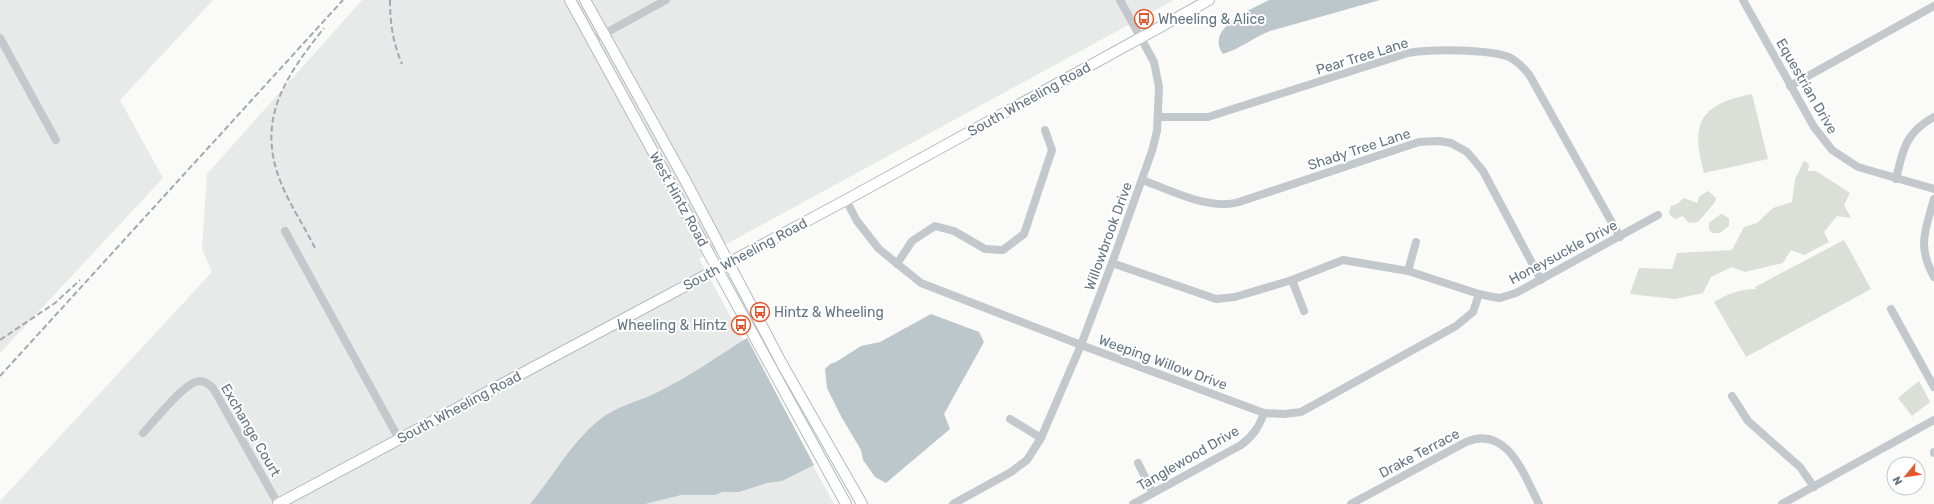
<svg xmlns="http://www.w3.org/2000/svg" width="1934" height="504" viewBox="0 0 1934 504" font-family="Rubik,sans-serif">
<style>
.built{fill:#e8e9e9}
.green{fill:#dadfd7}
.water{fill:#bbc7cb}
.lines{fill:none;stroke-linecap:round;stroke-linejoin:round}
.major-casing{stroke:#b5babe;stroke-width:12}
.minor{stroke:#c3c8cc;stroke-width:8}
.major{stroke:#fff;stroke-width:10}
.rail{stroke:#a2aab0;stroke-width:2;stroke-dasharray:6 3;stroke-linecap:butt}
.labels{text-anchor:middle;stroke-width:4;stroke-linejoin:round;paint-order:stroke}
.poi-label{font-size:14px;fill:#657683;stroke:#fff;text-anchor:start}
.street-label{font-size:14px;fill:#657683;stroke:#fff}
</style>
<rect width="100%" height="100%" fill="#fafaf8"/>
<g class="built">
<path d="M0 0H213L120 100 163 178 0 353Z"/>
<path d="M362 0H1174L699 259 834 504H0V501L212 272 202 249 207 174Z"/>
</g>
<g class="green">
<path d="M1752 94 1768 159 1704 173C1690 123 1700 104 1752 94Z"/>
<path d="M1804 161 1809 164 1808 171H1816L1850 193 1844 205 1851 218 1837 216 1824 232 1829 242 1804 255 1791 250 1783 263 1745 272 1732 267 1711 277 1703 293 1675 299 1630 294 1639 268 1672 269 1677 253 1732 250 1744 227 1757 223 1773 208 1792 202 1795 179Z"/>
<path d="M1708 191 1716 198 1715 202 1698 222 1689 223 1683 216 1675 219 1670 215 1669 211 1671 206 1677 204 1684 198 1697 203 1700 196Z"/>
<path d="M1721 214 1729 218V226L1720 233H1712L1709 230V223Z"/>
<path d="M1844 240 1871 289 1746 357 1714 302C1728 294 1740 289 1756 289L1755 287Z"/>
<path d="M1919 381 1930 402 1912 416 1898 398Z"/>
</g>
<g class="water">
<path d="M1269 0H1380L1270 31C1254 37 1240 49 1223 54 1204 28 1252 9 1269 0Z"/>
<path d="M931 314 979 332 984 342 944 414 950 429 886 483 875 477 863 460 861 450 842 418 827 388 825 369 830 364 836 362 861 346 880 342Z"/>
<path d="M747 338 814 465 782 481 767 483 739 492H722L715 495H681L645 504H530C553 477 570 444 598 421 616 406 638 402 658 392 689 377 718 356 747 338Z"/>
</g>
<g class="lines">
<defs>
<g id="major">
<path d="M570 0 846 504"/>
<path d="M585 0 685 180 782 364 862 504"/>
<path d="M278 504 846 200 1209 0"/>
</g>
</defs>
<use href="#major" class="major-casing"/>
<g class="minor">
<path d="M1743 0 1814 127 1832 150 1858 167 1934 189"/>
<path d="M0 38 56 140"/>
<path d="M593 40 666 0"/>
<path d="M1790 86 1934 6"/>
<path d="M1158 117H1208L1408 53C1430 49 1488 49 1509 57 1517 61 1524 68 1530 76L1620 237"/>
<path d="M1896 179C1903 149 1906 132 1934 117"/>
<path d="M1142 180C1171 190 1209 211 1239 202L1419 142 1439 141 1451 143 1467 152 1473 159 1483 171 1541 280"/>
<path d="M1934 199C1925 231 1917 246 1934 277"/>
<path d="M846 200 857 221 879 249 921 283 1081 345 1264 413 1284 414 1301 412 1456 326 1473 312 1479 294"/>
<path d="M285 231 399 439"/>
<path d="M1112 263 1216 299 1235 297 1292 280 1343 260 1408 271 1479 294 1493 297 1500 298 1516 293 1658 215"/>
<path d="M897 264 912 241 935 226 954 231 985 249 1003 250 1024 234 1052 150 1045 130"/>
<path d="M1408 271 1416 242"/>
<path d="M1292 280 1304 311"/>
<path d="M1891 309 1934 387"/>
<path d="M1732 396 1748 421 1800 467 1814 487"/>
<path d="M1010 419 1041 438"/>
<path d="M143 433C154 422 185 381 200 381 206 381 209 385 213 388L278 504"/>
<path d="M1934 452V453"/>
<path d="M1138 463 1153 493"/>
<path d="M953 504 1011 472 1027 460 1041 438 1081 345 1112 263 1152 151 1157 131 1159 87 1154 62 1120 0"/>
<path d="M1133 504 1241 445C1253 436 1259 427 1264 413"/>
<path d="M1351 504 1466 442C1508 424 1524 476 1539 504"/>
<path d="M1782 504 1934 420"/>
</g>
<use href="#major" class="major"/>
<g class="rail">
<path d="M390 0C390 23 393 43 402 64"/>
<path d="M315 248C304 226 290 205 281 183 255 119 286 76 324 28"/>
<path d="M0 340 55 303 80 280"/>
<path d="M0 376 343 0"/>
</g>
</g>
<defs>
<symbol id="bus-ring" viewBox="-11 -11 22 22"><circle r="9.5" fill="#fff" stroke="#e4572e" stroke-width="1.5"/><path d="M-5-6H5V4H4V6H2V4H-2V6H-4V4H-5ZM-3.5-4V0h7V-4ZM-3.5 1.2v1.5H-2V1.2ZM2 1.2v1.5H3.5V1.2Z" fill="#e4572e"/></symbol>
</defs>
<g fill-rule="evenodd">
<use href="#bus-ring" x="1133" y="8" width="22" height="22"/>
<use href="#bus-ring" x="749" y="301" width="22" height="22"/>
<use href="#bus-ring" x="730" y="314" width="22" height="22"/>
</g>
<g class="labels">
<g class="poi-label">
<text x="1158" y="24">Wheeling &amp; Alice</text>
<text x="774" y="317">Hintz &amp; Wheeling</text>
<text x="727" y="330" text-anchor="end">Wheeling &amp; Hintz</text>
</g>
<g class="street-label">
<text transform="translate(1362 56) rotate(-17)" y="5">Pear Tree Lane</text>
<text transform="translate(1807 86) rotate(60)" y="5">Equestrian Drive</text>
<text transform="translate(1029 99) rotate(-29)" y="5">South Wheeling Road</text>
<text transform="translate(1359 149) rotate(-18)" y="5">Shady Tree Lane</text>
<text transform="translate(679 199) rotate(61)" y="5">West Hintz Road</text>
<text transform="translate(1108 236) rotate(-70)" y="5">Willowbrook Drive</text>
<text transform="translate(1563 252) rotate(-28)" y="5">Honeysuckle Drive</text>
<text transform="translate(745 254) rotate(-28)" y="5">South Wheeling Road</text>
<text transform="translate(1163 362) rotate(20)" y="5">Weeping Willow Drive</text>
<text transform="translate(459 407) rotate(-28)" y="5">South Wheeling Road</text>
<text transform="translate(251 430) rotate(60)" y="5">Exchange Court</text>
<text transform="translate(1419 453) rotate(-28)" y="5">Drake Terrace</text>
<text transform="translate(1188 458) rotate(-30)" y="5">Tanglewood Drive</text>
</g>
</g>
<g transform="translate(1906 476) rotate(241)"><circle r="19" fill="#ffffff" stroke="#c1c8cd"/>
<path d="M0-3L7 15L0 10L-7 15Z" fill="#e4572e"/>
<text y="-6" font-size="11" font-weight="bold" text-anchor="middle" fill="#657683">N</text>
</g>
</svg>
